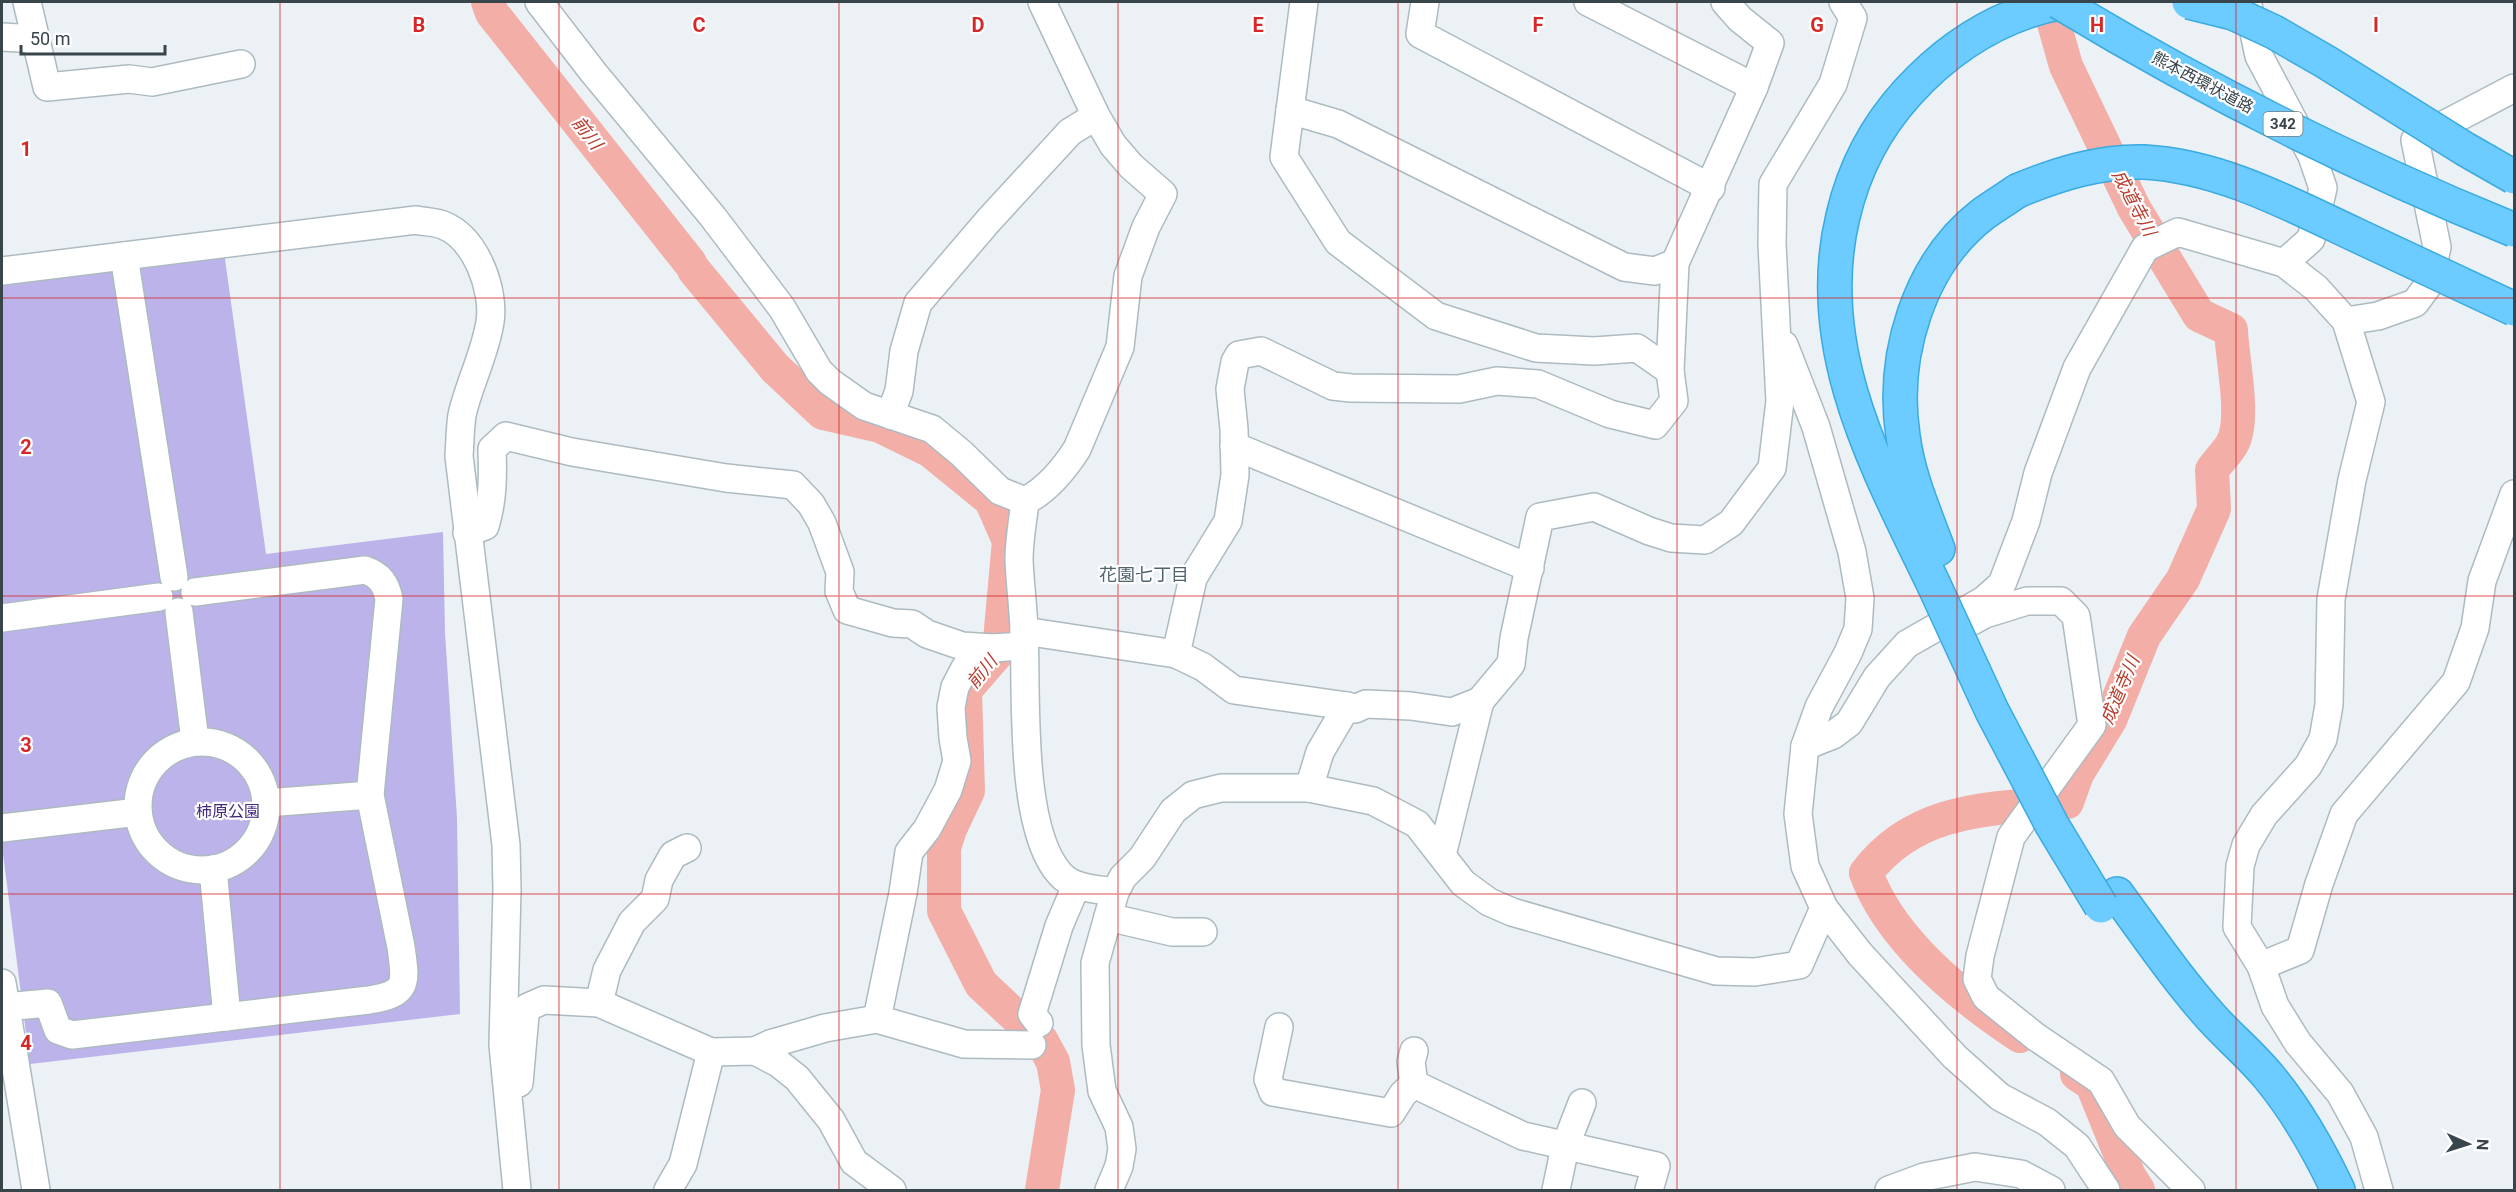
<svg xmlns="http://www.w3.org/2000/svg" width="2516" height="1192" viewBox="0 0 2516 1192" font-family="Roboto,'Noto Sans JP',sans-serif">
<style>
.green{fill:#bbb3ea}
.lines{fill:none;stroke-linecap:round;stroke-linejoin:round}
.river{stroke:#f2aea7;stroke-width:34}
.minor-casing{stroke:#adbbc1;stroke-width:30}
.highway-casing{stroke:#39abe1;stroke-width:36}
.minor{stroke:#fff;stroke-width:27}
.highway{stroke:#6ccbff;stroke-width:33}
.highway-bridge-casing{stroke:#39abe1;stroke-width:36;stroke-linecap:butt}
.highway-bridge{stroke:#6ccbff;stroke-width:33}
.grid{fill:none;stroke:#d62828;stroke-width:1.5;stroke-opacity:0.55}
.labels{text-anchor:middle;stroke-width:4.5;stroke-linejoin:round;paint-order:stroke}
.shield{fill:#fff;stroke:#747d80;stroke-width:1.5}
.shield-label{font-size:15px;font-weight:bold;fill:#38454a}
.street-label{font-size:16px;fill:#38454a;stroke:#fff}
.park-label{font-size:16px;fill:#43297e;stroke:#fff}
.water-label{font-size:18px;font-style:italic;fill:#b93d2e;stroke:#fff}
.neighbourhood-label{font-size:18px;fill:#4f646d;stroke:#fff}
.grid-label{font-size:20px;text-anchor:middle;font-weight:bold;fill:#d62828;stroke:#fff;stroke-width:4.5;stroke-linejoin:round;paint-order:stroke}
</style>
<rect width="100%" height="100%" fill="#ebf1f5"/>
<path class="green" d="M224 252 266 554 443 532 445 633 457 818 460 1014 30 1064 2 846V285L23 277Z"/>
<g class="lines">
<g class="river">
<path d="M488 2 492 13 690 263"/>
<path d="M694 270 775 368 823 413 880 426 931 451 991 500 1009 541 999 651 965 690 968 791 950 829 944 848V911L981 984 1041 1040 1053 1062 1058 1090 1042 1190"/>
<path d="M2020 1036C1961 997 1891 941 1866 873 1916 807 1991 809 2067 802L2077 774 2110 720 2144 636 2183 579 2214 509 2212 470C2218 461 2227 453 2232 444 2246 420 2232 359 2231 330L2199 315 2134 208 2066 66 2048 2"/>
<path d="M2077 1074 2092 1084 2129 1176 2138 1190"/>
</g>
<defs>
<g id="minor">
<path d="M27 2 47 87 129 79 152 82 241 64"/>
<path d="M539 2 593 72 713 217 782 308 819 371 830 382 864 406 932 429 961 453 1000 491 1025 501C1046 491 1065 468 1077 449L1120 347 1128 276 1146 227 1163 194 1131 166 1113 145 1096 116 1042 2"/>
<path d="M1425 2 1420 34 1711 188"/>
<path d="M1588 2 1754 87"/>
<path d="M2248 5 2259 56 2312 156 2323 188 2311 239 2284 263"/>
<path d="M2 37 36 39"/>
<path d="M1290 110 1338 124 1624 267 1655 271 1675 263 1754 87 1770 43 1740 19 1725 2"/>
<path d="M124 256 174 577"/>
<path d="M2 271 416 220C425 222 435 222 443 225 476 238 495 290 490 322 485 354 469 384 462 415 460 428 460 442 459 456L506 845 507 890 503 1045 517 1190"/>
<path d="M2346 321 2378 316 2415 303 2429 284 2437 247 2415 140 2514 88"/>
<path d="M1784 345 1816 427 1852 552 1860 598 1858 629 1848 653 1819 707 1805 746 1798 814 1805 866 1824 908 1860 954 1955 1057 2000 1097 2047 1122 2077 1146 2106 1190"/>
<path d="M1670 371 1675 263"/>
<path d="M890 415 899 391 904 351 918 303 989 220 1070 132 1096 116"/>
<path d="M1234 446 1530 568"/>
<path d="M1025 501C1023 520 1019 540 1019 560 1020 583 1023 606 1024 629 1027 690 1018 828 1060 874 1073 889 1097 889 1115 892"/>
<path d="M467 533 485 526C493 500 493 476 492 449L506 436 572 452 726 478 793 485 811 504 822 523 840 572 839 591 847 610 893 623 912 624 927 634 962 646 993 648 1023 646"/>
<path d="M179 612 195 741"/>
<path d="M2 618 159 597"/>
<path d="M1970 622 1985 614 2027 601H2061L2076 616 2092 725 2011 837 1980 956 1977 979 1986 997 2036 1037 2101 1081 2127 1126 2191 1190"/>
<path d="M1024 631 1176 654 1193 578 1228 521 1235 475 1234 429 1230 389 1235 362 1239 355 1261 351 1333 386 1351 388 1459 389 1497 381 1538 384 1610 414 1655 425 1674 401 1670 371 1637 348 1594 351 1536 348 1436 316 1338 242 1284 157 1304 2"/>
<path d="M1176 654 1203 667 1234 690 1347 706"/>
<circle cx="202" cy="806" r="64"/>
<path d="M1805 746 1833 735 1849 723 1877 677 1907 644 1984 600 2002 584 2026 521 2038 473 2077 368 2145 248 2178 232 2284 263 2316 288 2346 321 2371 402 2352 480 2331 599 2329 705 2323 739 2308 766 2264 815 2246 845 2240 866 2237 927 2261 966 2275 1006 2298 1043 2340 1093 2364 1137 2379 1190"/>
<path d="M1309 788 1320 752 1347 706 1355 709 1366 704 1411 706 1452 712 1480 701 1511 664 1514 638 1540 517 1594 507 1649 531 1671 538 1705 540 1731 523 1772 468 1780 401 1772 244 1773 184 1833 84 1853 18 1843 2"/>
<path d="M266 803 370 795"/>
<path d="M2 828 138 812"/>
<path d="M1442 855 1480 701"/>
<path d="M213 869 227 1017"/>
<path d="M1108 917 1172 932H1203"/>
<path d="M2261 966 2300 950 2319 884 2344 814 2456 682 2475 628 2482 581 2514 494"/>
<path d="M2 983 36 1190"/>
<path d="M599 1003 607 970 632 922 655 899 659 880 673 855 687 848"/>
<path d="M5 1007 48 1003 58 1030 72 1035 369 1000C409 994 406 983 401 947L370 795 389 599C386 584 380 575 365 570L195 592"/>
<path d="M877 1019 903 893 909 852 927 829 948 790 957 761 953 738 951 707 955 687 965 668 993 648"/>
<path d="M1039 1023 1032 1014 1059 926 1076 886"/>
<path d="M1279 1027 1268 1079 1273 1092 1391 1113 1403 1094 1414 1084"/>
<path d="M755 1051 770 1044 825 1028 877 1019 964 1044 1032 1045"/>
<path d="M519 1083 525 1015 528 1007 544 1000 599 1003 711 1052 755 1051 778 1063 797 1078 831 1120 854 1162 892 1190"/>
<path d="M1414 1084 1523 1136 1656 1166 1649 1190"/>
<path d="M1414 1084 1411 1062 1414 1051"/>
<path d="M668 1190 683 1164 711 1052"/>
<path d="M1109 1190 1119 1166 1122 1149 1119 1127 1102 1091 1096 1045 1095 963 1115 892 1123 877 1142 858 1173 811 1193 795 1221 788H1309L1373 801 1417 824 1463 883 1489 902 1512 912 1716 971 1755 972 1799 965 1824 908"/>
<path d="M1556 1190 1565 1147 1582 1103"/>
<path d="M1889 1190 1924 1177 1975 1167 2021 1174 2051 1190"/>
</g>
<g id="highway">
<path d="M1938 549C1924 512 1908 475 1903 436 1891 357 1918 264 1983 214 1994 206 2006 199 2017 191"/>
<path d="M1933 583C1877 467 1811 349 1843 216 1854 169 1875 128 1908 92 1949 47 2001 14 2062 2"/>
<path d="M2117 894C2148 936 2177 979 2212 1018 2230 1038 2252 1056 2269 1077 2298 1112 2319 1150 2338 1190"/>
</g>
</defs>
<use href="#minor" class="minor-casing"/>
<use href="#highway" class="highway-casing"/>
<use href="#minor" class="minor"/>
<use href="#highway" class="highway"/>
<defs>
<g id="highway-bridge">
<path d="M2059 2C2204 90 2357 166 2514 230"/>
<path d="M2189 2 2233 13 2274 32 2326 62 2465 149 2514 177"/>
<path d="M2017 191C2058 174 2099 161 2144 162 2219 166 2288 203 2354 234 2407 259 2461 284 2514 309"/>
<path d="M1933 583 1992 711 2052 825 2101 906"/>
</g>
</defs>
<use href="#highway-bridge" class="highway-bridge-casing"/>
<use href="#highway-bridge" class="highway-bridge"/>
</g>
<path class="grid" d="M280 2V1190M559 2V1190M839 2V1190M1118 2V1190M1398 2V1190M1677 2V1190M1957 2V1190M2236 2V1190M2 298H2514M2 596H2514M2 894H2514"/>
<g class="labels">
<rect class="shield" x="2263.5" y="112" width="39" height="24" rx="4.5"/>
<g class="shield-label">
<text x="2283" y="129">342</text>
</g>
<g class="street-label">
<text transform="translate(2203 82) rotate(28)" y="6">熊本西環状道路</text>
</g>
<g class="park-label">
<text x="228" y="817">柿原公園</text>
</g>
<g class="water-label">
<text transform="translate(587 133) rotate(52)" y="6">前川</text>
<text transform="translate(2134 203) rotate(62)" y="6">成道寺川</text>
<text transform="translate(982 672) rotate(-51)" y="6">前川</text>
<text transform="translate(2120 690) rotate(-67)" y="6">成道寺川</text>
</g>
<g class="neighbourhood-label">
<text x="1144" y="581">花園七丁目</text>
</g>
</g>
<g class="grid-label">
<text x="419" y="32">B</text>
<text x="699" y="32">C</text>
<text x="978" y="32">D</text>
<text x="1258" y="32">E</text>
<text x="1538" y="32">F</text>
<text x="1817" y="32">G</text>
<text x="2097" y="32">H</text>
<text x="2376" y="32">I</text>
<text x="26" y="156">1</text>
<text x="26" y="454">2</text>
<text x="26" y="752">3</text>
<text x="26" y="1050">4</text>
</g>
<rect width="2516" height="1192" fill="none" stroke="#38454a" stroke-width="6"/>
<g transform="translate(2468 1144) rotate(93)" stroke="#ffffff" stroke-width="4.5" paint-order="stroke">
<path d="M0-4.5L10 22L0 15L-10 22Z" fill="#38454a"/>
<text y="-9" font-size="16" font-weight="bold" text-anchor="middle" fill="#38454a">N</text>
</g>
<path d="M21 45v9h144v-9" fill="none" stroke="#38454a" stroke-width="3"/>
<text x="30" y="45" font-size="18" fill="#38454a" stroke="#ffffff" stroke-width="4.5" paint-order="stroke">50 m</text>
</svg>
